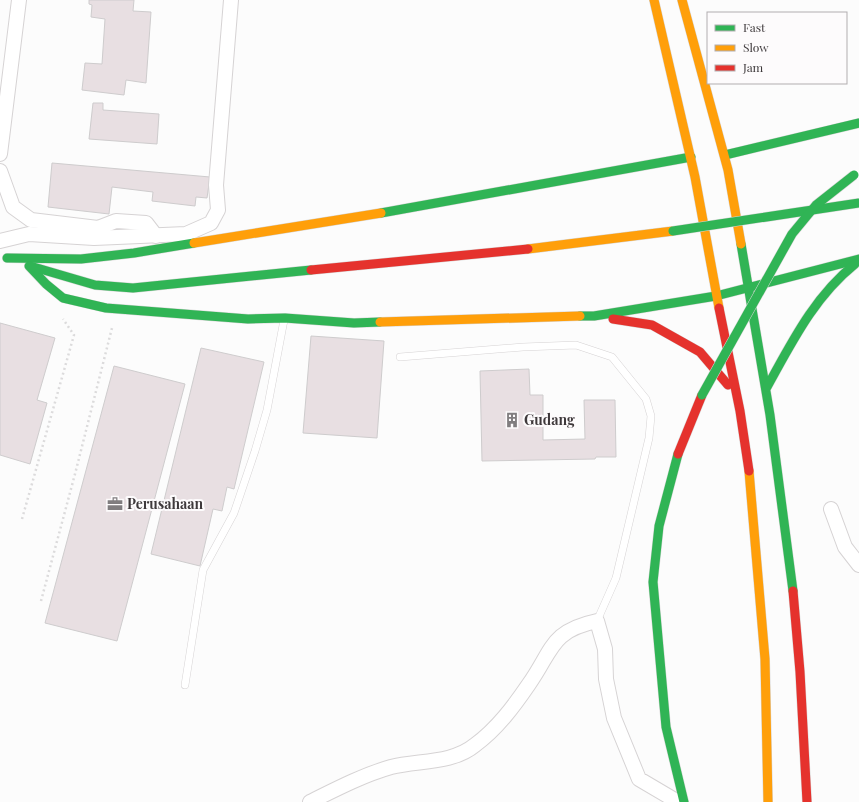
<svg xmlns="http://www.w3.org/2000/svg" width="859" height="802" viewBox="0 0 859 802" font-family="'Playfair Display',serif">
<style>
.building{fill:#e8dfe2;stroke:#cecccd}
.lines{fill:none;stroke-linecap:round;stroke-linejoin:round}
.lane-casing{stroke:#d6d3d4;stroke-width:8}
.street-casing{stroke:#d6d3d4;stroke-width:16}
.fast-casing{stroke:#d8d7d7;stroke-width:10}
.slow-casing{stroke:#d8d7d7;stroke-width:10}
.jam-casing{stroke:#d8d7d7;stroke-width:10}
.path{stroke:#dcdbdc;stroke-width:2.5;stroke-dasharray:2 3;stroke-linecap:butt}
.lane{stroke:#fff;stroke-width:7}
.street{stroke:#fff;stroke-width:14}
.fast{stroke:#30b455;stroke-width:9}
.slow{stroke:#ff9f0a;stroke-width:9}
.jam{stroke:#e5322d;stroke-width:9}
.fast-bridge-casing{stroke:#d8d7d7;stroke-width:10;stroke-linecap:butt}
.fast-bridge{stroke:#30b455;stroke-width:9}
.labels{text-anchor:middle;stroke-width:4;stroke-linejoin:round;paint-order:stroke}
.poi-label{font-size:14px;font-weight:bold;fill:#3e393b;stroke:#fdfbfc;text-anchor:start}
</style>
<rect width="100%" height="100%" fill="#fcfcfc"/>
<g class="building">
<path d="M89 0H134L133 11 151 12 146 83 126 80 124 95 82 90 85 63 102 64 105 19 91 17 92 5 89 4Z"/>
<path d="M93 103H103V110L159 114 157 144 89 139Z"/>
<path d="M52 163 210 177 207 198 196 197 195 206 152 201 153 192 112 187 109 214 48 207Z"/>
<path d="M0 323 55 338 37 400 47 403 30 464 0 455Z"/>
<path d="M311 336 384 341 377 438 303 433Z"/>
<path d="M201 348 264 362 234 489 227 487 222 511 213 509 200 566 151 554Z"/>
<path d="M114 366 185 384 117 641 45 623Z"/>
<path d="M529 369 530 395H543V440L585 439 584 400H615L616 457H596L595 459 482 461 480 371Z"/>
</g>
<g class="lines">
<defs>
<g id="lane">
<path d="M400 357 523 347 576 345 612 357 646 399 651 416 649 438 616 578 597 621"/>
<path d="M185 685 203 570 234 513 255 451 267 410 284 320"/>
</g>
<g id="street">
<path d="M0 154 19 0"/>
<path d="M0 171 13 207 31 220 98 228 116 221 146 223 156 236"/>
<path d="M0 241 29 234 94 238 186 234 211 223 218 210 216 185 231 0"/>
<path d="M831 509 845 547 859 565"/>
<path d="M310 802C336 789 363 775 391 767 418 760 452 764 475 745 497 729 514 706 529 684 553 650 550 631 597 621L605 649 606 679 614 718 639 779 678 802"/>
</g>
<g id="fast">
<path d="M725 155 859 123"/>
<path d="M381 213 691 157"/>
<path d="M741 244 770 415 793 591"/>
<path d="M7 258 81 259 134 253 194 243"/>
<path d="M29 266 46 284 63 298 106 308 248 319 285 318 354 323 380 322"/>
<path d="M30 266 95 285 133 288 311 270"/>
<path d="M580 316H594L716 296 859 259"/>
<path d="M767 387C792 342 814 297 855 264"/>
<path d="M678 454 659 526 653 582 666 727 684 802"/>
</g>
<g id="slow">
<path d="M654 0 695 177 719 308"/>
<path d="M682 0 728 170 741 244"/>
<path d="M194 243 381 213"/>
<path d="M528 249 673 231"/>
<path d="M380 322 580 316"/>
<path d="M749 471 765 659 768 802"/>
</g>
<g id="jam">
<path d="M311 270 528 249"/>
<path d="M719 308 740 411 749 471"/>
<path d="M613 319 652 325 700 352 728 385"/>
<path d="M678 454 702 395"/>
<path d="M793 591 800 672 807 802"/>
</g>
</defs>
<use href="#lane" class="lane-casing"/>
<use href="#street" class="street-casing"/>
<use href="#fast" class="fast-casing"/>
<use href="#slow" class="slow-casing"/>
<use href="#jam" class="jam-casing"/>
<g class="path">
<path d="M22 519 74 335 63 319"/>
<path d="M41 601 75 474 112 328"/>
</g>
<use href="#lane" class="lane"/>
<use href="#street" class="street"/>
<use href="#fast" class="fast"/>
<use href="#slow" class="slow"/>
<use href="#jam" class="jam"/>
<defs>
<g id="fast-bridge">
<path d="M673 231 859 203"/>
<path d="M702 395 792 234 816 205 854 175"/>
</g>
</defs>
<use href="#fast-bridge" class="fast-bridge-casing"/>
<use href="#fast-bridge" class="fast-bridge"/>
</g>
<defs>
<symbol id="building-bare" viewBox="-9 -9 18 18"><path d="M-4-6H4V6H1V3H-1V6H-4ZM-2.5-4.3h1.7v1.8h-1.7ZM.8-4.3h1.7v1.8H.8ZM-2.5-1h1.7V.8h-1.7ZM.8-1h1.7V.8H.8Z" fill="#807d7f" stroke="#fdfbfc" stroke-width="2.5" paint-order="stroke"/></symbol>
<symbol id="office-bare" viewBox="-9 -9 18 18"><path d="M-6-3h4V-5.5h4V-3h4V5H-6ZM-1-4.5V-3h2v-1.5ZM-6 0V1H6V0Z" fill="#807d7f" stroke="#fdfbfc" stroke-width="2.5" paint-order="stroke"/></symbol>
</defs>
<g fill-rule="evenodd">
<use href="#building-bare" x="501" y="409" width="22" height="22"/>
<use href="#office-bare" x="104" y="493" width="22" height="22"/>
</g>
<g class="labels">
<g class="poi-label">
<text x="524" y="425">Gudang</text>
<text x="127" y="509">Perusahaan</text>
</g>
</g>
<rect x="707" y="12" width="140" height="72" fill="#fdfbfc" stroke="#b1adaf"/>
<rect x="715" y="25" width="20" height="6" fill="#30b455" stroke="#b1adaf"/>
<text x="743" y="32" font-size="12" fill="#3e393b">Fast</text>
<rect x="715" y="45" width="20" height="6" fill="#ff9f0a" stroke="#b1adaf"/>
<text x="743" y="52" font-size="12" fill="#3e393b">Slow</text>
<rect x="715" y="65" width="20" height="6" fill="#e5322d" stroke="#b1adaf"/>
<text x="743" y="72" font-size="12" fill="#3e393b">Jam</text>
</svg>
